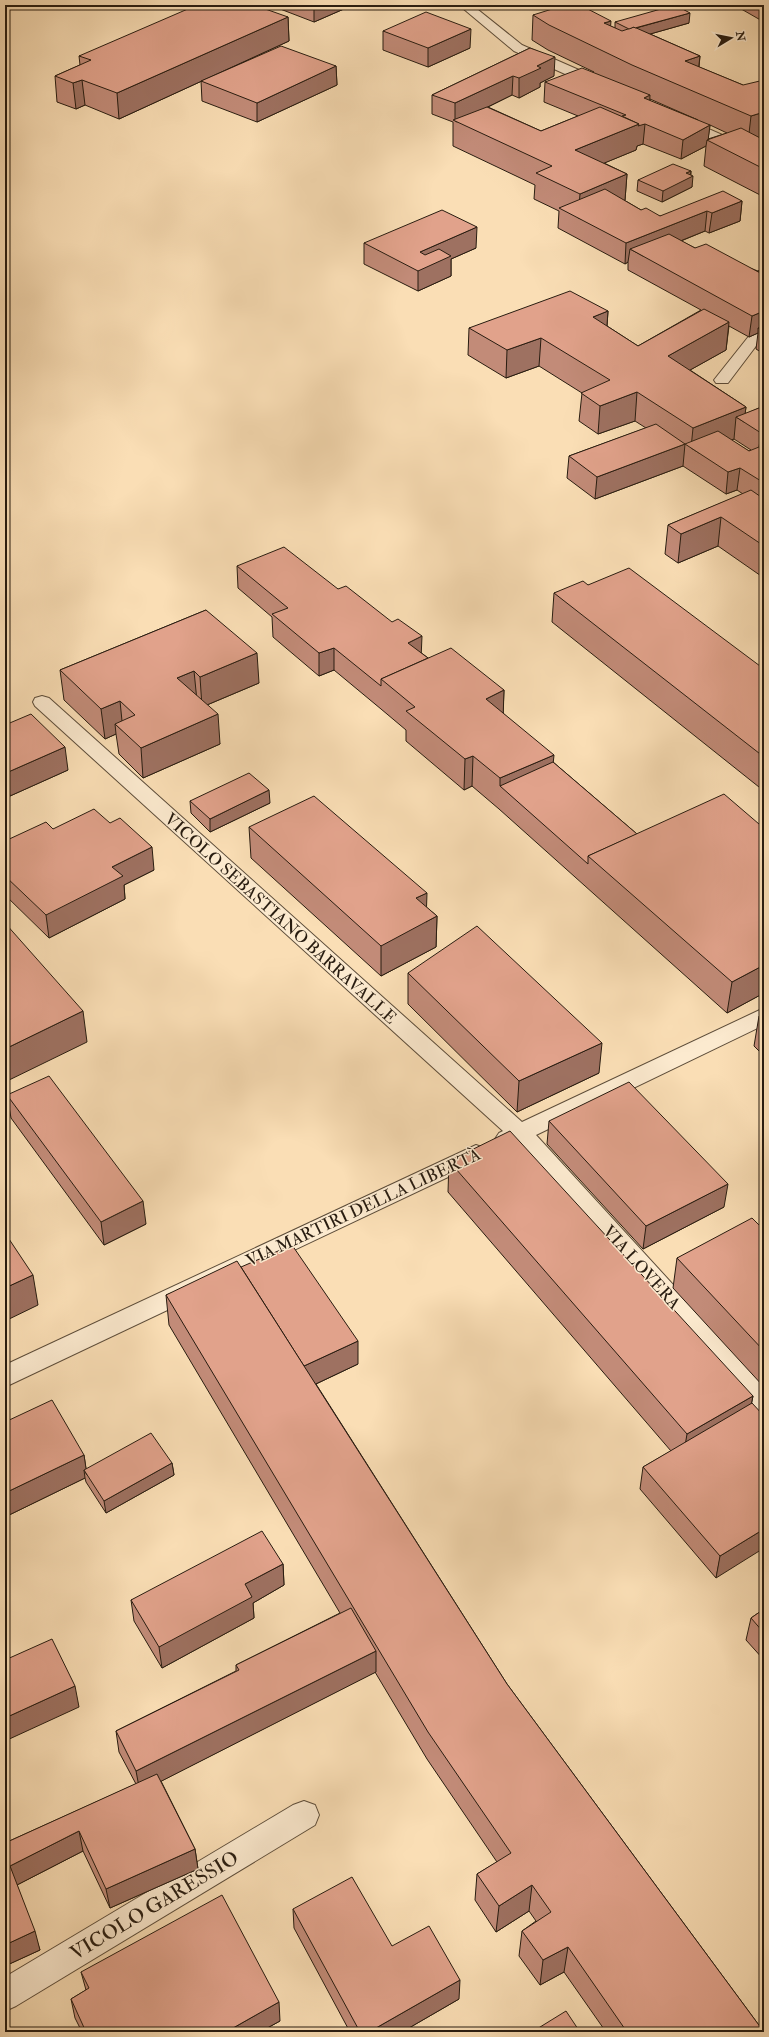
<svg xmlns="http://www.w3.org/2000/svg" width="769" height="2037" viewBox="0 0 769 2037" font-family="'IM FELL Double Pica',serif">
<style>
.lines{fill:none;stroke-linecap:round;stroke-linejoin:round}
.minor-casing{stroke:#5c4c39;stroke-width:2}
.minor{fill:#fceacf;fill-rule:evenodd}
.wall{fill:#c28b78;stroke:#281c10;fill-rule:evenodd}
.shaded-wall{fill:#9e7161;stroke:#281c10}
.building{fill:#e1a28b;stroke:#281c10}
.labels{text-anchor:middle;stroke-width:3;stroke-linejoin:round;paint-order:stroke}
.street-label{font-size:17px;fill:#281c10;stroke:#fceacf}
.near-street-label{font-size:20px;fill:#281c10;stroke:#fceacf}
</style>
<rect width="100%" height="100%" fill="#fadeb5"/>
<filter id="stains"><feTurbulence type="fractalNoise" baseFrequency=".005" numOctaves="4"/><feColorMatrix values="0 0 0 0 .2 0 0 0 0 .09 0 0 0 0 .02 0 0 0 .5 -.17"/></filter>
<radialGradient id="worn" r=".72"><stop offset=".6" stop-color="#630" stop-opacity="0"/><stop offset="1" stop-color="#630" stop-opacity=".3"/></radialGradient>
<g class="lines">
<defs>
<g id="minor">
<path d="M459 5H472L522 45 604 81 605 84 599 88 594 87 514 51Z"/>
<path d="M681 117 764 153V162L676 124 674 121 676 118Z"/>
<path d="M764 330V340L759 342 728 383H716L714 380 749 336Z"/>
<path d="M42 696 49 698 522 1122 764 1008V1025L536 1135 764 1384V1412L755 1409 517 1144 507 1148 499 1145 495 1139 499 1133 503 1131 35 706 33 702 35 698Z"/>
<path d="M476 1145 484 1148 488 1154 484 1160 5 1387V1365Z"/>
<path d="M304 1801 315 1805 319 1815 315 1825 16 2006 5 2011V1977L293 1805Z"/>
</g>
</defs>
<use href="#minor" class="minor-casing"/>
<use href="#minor" class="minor"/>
</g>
<g class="wall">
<path d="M275 5H353L314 22 275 7Z"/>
<path d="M736 5H764V22L736 6Z"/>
<path d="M533 15 610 26 615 28V22L689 23 650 34 700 56 699 67 743 85 764 136 760 138 764 140V197L704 166 706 146 681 159 643 144 637 146 636 150 604 163 627 174 625 200H624L641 210 660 216 742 201 740 221 709 233 705 231 681 241 695 248 758 271 764 269V354L756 349 758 333 749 337 729 326 726 350 690 370 746 407 745 414 764 406V578L718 546 678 563 665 554 668 525 743 494 737 490 726 494 683 466 595 499 567 478 569 456 646 428 635 421 598 434 579 421 582 393 539 366 506 378 468 355 469 328 608 311 607 326 638 346 701 310 628 270V262L625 264 558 228 559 211 534 199 535 185 453 146V122L432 114V95L530 48 554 76 540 83V87L519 98 512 95 488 107 541 131 578 116 544 102 545 82 594 72 548 50 532 40ZM650 99 698 120 650 101ZM710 125 727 133 708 139ZM734 439 751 450 749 451 731 440Z"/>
<path d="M288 17 289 41 119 119 85 105 76 109 57 102 55 76 80 65 79 56Z"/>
<path d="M383 31 470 48 428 67 383 50Z"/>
<path d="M336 66 337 85 257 122 202 101 201 81Z"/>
<path d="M691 171V175L692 187 662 202 637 191 638 180Z"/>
<path d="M364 243 476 248 451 259V276L418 291 364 264Z"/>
<path d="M237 566 338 589 428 658 504 690 503 713 553 762 637 834 759 824 764 822V993L727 1013 499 809 472 786 464 790 406 741V730L381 709 334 670 319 676 273 637 272 617 238 588Z"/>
<path d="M588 585 764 669V791L552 622 554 593Z"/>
<path d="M206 610 259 683 207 705 220 744 143 778 119 754 116 734 105 739 64 700 60 670Z"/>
<path d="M5 725 68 770 10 796 5 791Z"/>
<path d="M190 801 270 803 210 832 191 813Z"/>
<path d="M249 827 426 907 437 916 436 947 381 976 251 858Z"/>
<path d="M53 829 154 870 124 885 125 899 49 938 5 895V841Z"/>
<path d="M408 973 599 1073 517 1112 408 1004Z"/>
<path d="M764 1013V1056L754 1046 759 1016Z"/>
<path d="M7 1095 146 1224 104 1245 11 1118Z"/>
<path d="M549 1121 724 1207 643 1249 547 1144Z"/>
<path d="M449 1161 753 1396 716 1578 640 1489 643 1467 671 1451 448 1192Z"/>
<path d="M764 1230V1387L673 1288 677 1258Z"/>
<path d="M241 1267 358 1364 316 1384 507 1684 764 2032H606L564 1972 540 1985 519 1956 522 1931 536 1921 529 1911 496 1932 475 1900 477 1874 497 1862 427 1759 375 1672 161 1781 195 1849 198 1869 110 1908 83 1851 17 1885 40 1950 5 1966V1843L136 1784 119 1752 116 1731 236 1671V1665L340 1613 169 1325 166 1295Z"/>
<path d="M84 1455 86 1469 172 1463 174 1475 106 1513 86 1482 85 1478 5 1517Z"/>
<path d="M283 1564 284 1585 253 1603 254 1618 162 1668 134 1621 131 1600Z"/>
<path d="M764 1609V1660L746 1640 751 1618Z"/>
<path d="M293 1909 392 1946 459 1999 402 2032H350L294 1928Z"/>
<path d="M81 1972 280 2021 260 2032H82L75 2018 71 1999 86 1990Z"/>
</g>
<g class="shaded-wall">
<path d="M314 5H353L314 22Z"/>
<path d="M690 13 689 23 629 40V30Z"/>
<path d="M288 17 289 41 119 119 117 93Z"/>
<path d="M611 21 609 46 604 23Z"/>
<path d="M471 29 470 48 428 67V48Z"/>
<path d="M700 56 697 81 685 61Z"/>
<path d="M555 57 554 76 540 83V87L519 98V78L537 66Z"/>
<path d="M336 66 337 85 257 122V103Z"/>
<path d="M513 76 512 95 457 122 455 121V103Z"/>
<path d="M82 80 85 105 76 109 73 83Z"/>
<path d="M650 95 649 114 644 98Z"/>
<path d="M764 112V136L748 142 751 116Z"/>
<path d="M639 124H645L643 144 637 146 636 150 573 176 575 150Z"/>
<path d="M710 125 708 141 707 140 706 146 681 159 683 140Z"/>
<path d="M691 171 690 177 693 176 692 187 662 202 663 191 686 173Z"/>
<path d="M627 174 625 200 581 219 578 218 580 194Z"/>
<path d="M742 201 740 221 709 233 712 213Z"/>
<path d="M707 211 705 231 643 256 630 249 628 262 625 264 626 243Z"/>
<path d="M477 227 476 248 451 259V276L418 291V271L420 252Z"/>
<path d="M608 311 606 339 593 317Z"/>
<path d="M764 311V331L758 328V333L749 337 752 316Z"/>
<path d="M729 322 726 350 665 384 668 356Z"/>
<path d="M541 338 539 366 506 378 507 350Z"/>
<path d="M637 392 635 421 598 434 600 406Z"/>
<path d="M746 407 744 422 736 417 734 439 699 453 691 448 693 428Z"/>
<path d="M764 431V452L758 454 761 433Z"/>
<path d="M685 444 683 466 595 499 597 477Z"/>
<path d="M740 468 737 490 726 494 728 472Z"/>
<path d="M721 517 718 546 678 563 681 534Z"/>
<path d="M422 636 421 659 408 643Z"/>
<path d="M334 648V670L319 676V653Z"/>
<path d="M257 653 259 683 202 707 200 677Z"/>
<path d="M194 671 197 701 177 678Z"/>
<path d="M504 690 503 720 486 699Z"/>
<path d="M120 701 123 731 115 724 116 734 105 739 101 709Z"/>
<path d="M218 714 220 744 143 778 141 748Z"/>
<path d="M65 747 68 770 10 796 6 773Z"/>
<path d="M554 755 551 785 500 786V778Z"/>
<path d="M473 756 472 786 464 790 465 759Z"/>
<path d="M269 790 270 803 210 832V819Z"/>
<path d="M152 847 154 870 124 885 125 899 49 938 46 915 112 867Z"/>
<path d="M427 893 426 922 437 916 436 947 381 976V946L416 898Z"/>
<path d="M764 965V993L727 1013 732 982Z"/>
<path d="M83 1011 87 1042 5 1082V1049Z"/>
<path d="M602 1043 599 1073 517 1112 519 1081Z"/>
<path d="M728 1184 724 1207 643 1249 646 1226Z"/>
<path d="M143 1201 146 1224 104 1245 101 1222Z"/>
<path d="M33 1275 38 1305 5 1321V1288Z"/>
<path d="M358 1341V1364L303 1390 302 1367Z"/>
<path d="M753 1396 747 1425 682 1464 687 1434Z"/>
<path d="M84 1455 87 1475 84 1470 85 1478 5 1517V1493Z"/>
<path d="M172 1463 174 1475 106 1513 104 1501Z"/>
<path d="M764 1529V1548L716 1578 720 1556Z"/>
<path d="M283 1564 284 1585 253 1603 254 1618 162 1668 159 1647 245 1584Z"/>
<path d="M376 1651V1672L140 1792 136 1771Z"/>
<path d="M75 1686 79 1707 5 1741V1718Z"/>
<path d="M79 1831 83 1851 15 1886 10 1866Z"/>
<path d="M195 1849 198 1869 110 1908 106 1889Z"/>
<path d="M532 1885 529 1911 496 1932 499 1906Z"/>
<path d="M35 1931 40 1950 5 1966V1945Z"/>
<path d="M568 1947 564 1972 540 1985 543 1960Z"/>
<path d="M460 1980 459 1999 402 2032H369Z"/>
<path d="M279 2002 280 2021 260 2032H226Z"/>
</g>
<g class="building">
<path d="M197 5H254L288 17 117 93 82 80 73 83 55 76 91 60 79 56Z"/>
<path d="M565 5H580L611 21 604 23 622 31 634 27 700 56 685 61 743 85 764 80V112L751 116 632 65 549 25 533 15Z"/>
<path d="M675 5 690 13 635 28 634 27 629 29 615 22Z"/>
<path d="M426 12 471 29 428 48 383 31Z"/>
<path d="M281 46 336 66 257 103 201 81Z"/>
<path d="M530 48 555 57 537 66 541 68 519 78 513 76 455 103 432 95Z"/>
<path d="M582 68 650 95 644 98 710 125 683 140 645 124 638 126 639 124 622 116 626 115 545 82Z"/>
<path d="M487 107 541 131 600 107 639 124 575 150 627 174 580 194 536 173 552 166 453 120Z"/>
<path d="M741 128 764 140V169L707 140Z"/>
<path d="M673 164 691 171 686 173 693 176 663 191 638 180Z"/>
<path d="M605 189 641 210 646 208 660 216 723 191 742 201 712 213 707 211 626 243 559 208Z"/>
<path d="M442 210 477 227 420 252 425 255 439 249 451 256 418 271 364 243Z"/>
<path d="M669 234 695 248 706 244 764 275V311L752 316 630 249Z"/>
<path d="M764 269V275L758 271Z"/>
<path d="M570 291 608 311 593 317 638 346 704 309 729 322 668 356 746 407 693 428 637 392 600 406 581 393 610 380 541 338 507 350 469 328Z"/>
<path d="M764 326V331L758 328Z"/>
<path d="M764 406V431L761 433 736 417Z"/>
<path d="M656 424 685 444 597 477 569 456Z"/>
<path d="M718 431 749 451 764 445V481H761L740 468 728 472 685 444Z"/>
<path d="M751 490 764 499V546L721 517 681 534 668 525Z"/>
<path d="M284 547 338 589 346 586 392 622 398 619 422 636 408 643 428 658 381 679V686L334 648 319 653 272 614 288 608 237 566Z"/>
<path d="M629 568 764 669V757L554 593 583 581 588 585Z"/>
<path d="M206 610 257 653 200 677 194 671 177 678 218 714 141 748 115 724 135 715 120 701 101 709 60 670Z"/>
<path d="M451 648 504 690 486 699 554 755 500 778 473 756 465 759 406 711 415 707 381 679Z"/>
<path d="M31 714 65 747 6 773 5 771V725Z"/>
<path d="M553 762 637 834 588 856V864L500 786Z"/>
<path d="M249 773 269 790 210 819 190 801Z"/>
<path d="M724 794 759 824 764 822V965L732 982 588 856Z"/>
<path d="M314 796 427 893 416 898 437 916 381 946 249 827Z"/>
<path d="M94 809 110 823 120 818 152 847 112 867 123 876 46 915 5 876V841L46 822 53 829Z"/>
<path d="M5 923 83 1011 5 1049Z"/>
<path d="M477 926 602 1043 519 1081 408 973Z"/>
<path d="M764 1013V1020L759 1016Z"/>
<path d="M49 1076 143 1201 101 1222 7 1095Z"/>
<path d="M629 1082 728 1184 646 1226 549 1121Z"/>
<path d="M510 1131 753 1396 687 1434 449 1161Z"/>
<path d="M752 1218 764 1230V1351L677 1258Z"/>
<path d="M5 1233 33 1275 5 1288Z"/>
<path d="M292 1245 358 1341 304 1366 241 1267Z"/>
<path d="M237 1261 507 1684 764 2032H627L568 1947 543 1960 522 1931 551 1912 532 1885 499 1906 477 1874 511 1853 428 1732 166 1295Z"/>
<path d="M52 1400 84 1455 5 1493V1422Z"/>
<path d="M752 1403 764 1416V1529L720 1556 643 1467Z"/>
<path d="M151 1433 172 1463 104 1501 84 1470Z"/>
<path d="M262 1531 283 1564 245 1584 252 1597 159 1647 131 1600Z"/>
<path d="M351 1608 376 1651 136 1771 116 1731 239 1670 236 1665Z"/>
<path d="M764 1609V1633L751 1618Z"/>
<path d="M52 1639 75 1686 5 1718V1660Z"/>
<path d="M157 1774 195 1849 106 1889 79 1831 10 1866 35 1931 5 1945V1843Z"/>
<path d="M352 1877 392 1946 429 1926 460 1980 369 2032H360L293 1909Z"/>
<path d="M222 1895 279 2002 226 2032H86L71 1999 89 1988 81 1972Z"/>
<path d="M566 2011 580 2032H532Z"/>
</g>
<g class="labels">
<g class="street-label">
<text transform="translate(281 918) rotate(42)" y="6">VICOLO SEBASTIANO BARRAVALLE</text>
<text transform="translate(363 1207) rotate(-25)" y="6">VIA MARTIRI DELLA LIBERTÀ</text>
<text transform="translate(642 1267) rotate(48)" y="6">VIA LOVERA</text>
</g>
<g class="near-street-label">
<text transform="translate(154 1905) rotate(-31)" y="7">VICOLO GARESSIO</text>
</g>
</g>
<rect width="769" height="2037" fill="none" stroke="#fadeb5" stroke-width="20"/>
<rect x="6" y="6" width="757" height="2025" fill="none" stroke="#281c10" stroke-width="2"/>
<rect x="10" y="10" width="749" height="2017" fill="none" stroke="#281c10"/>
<g transform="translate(731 38) rotate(80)" stroke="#fceacf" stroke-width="3" paint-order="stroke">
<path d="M0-3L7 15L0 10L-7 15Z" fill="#281c10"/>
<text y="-6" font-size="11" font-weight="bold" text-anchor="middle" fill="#281c10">N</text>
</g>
<rect width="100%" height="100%" filter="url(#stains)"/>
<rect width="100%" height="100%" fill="url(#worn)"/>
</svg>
